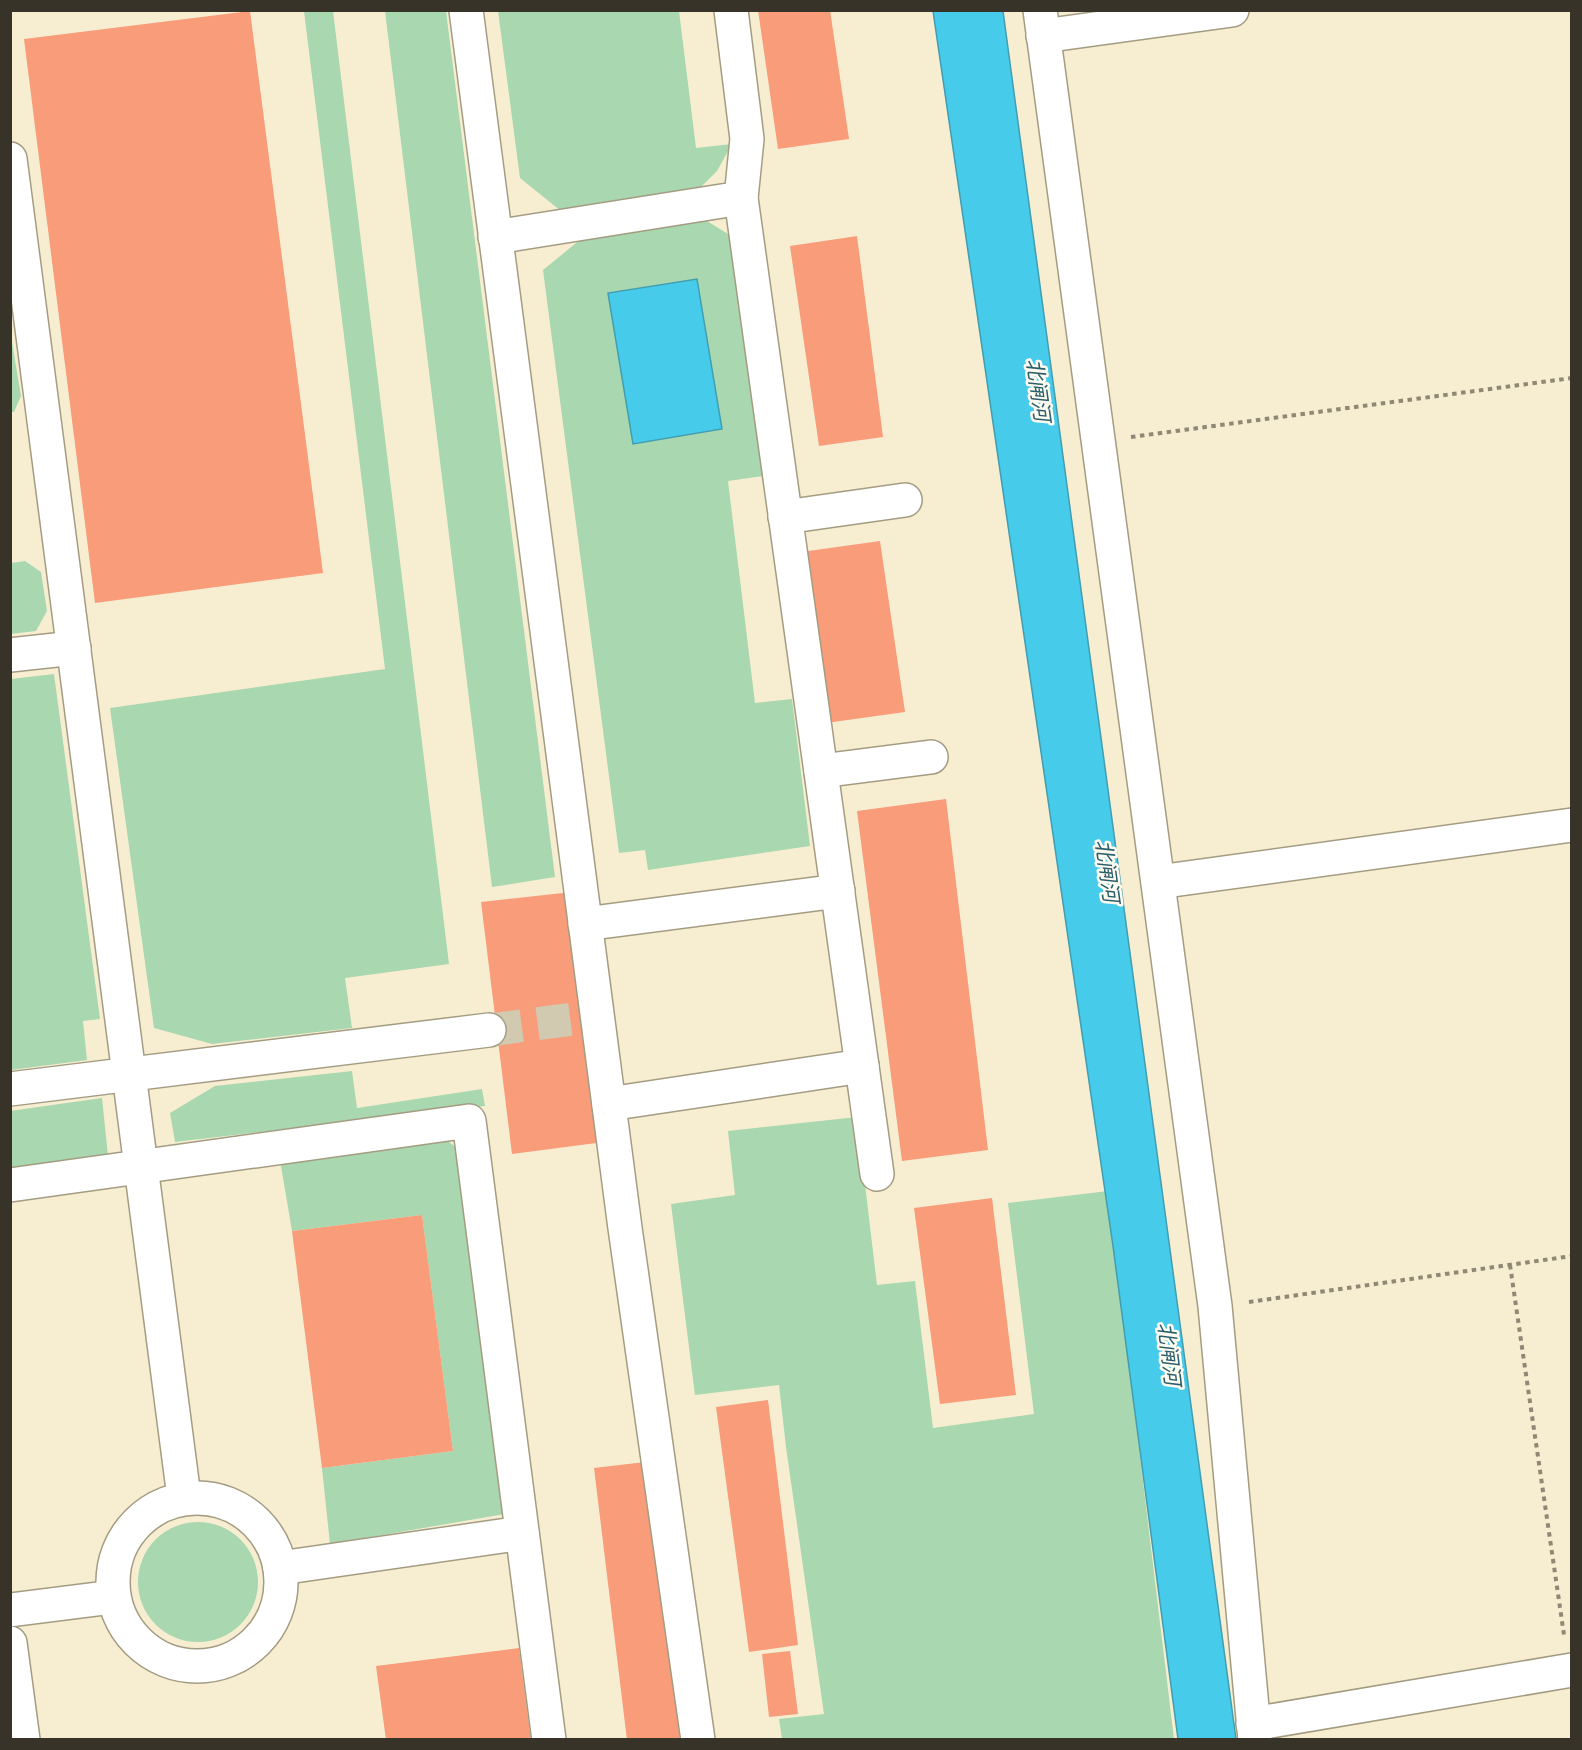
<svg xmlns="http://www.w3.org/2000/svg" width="1582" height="1750" viewBox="0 0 1582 1750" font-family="'Exo 2','Noto Sans SC',sans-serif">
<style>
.green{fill:#a9d7af}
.water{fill:#46cbea;stroke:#429db0;stroke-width:1.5}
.building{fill:#f89c7a}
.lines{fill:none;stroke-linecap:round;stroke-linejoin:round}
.minor-tunnel{stroke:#d1c9b0;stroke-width:33;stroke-dasharray:33 16;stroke-linecap:butt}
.minor-casing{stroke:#a49c82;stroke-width:36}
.path{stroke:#8f8876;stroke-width:4;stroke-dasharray:4.5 4.5;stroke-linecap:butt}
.minor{stroke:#fff;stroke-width:33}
.labels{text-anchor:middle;stroke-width:5;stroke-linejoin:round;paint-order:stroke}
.water-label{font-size:21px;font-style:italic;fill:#295e6c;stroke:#fffbf0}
</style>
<rect width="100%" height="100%" fill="#f7eed2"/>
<g class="green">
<path d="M304 11H333L449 964 345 978 352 1028 212 1044 154 1028 110 708 385 669Z"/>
<path d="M385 11H446L555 877 492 887Z"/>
<path d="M498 11H679L696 148 732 144 717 171 700 188 561 211 520 178Z"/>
<path d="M699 216 736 239 763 476 728 481 755 703 792 699 810 846 648 870 645 850 619 853 543 270 581 239Z"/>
<path d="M11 336 21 396 14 412H11Z"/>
<path d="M25 561 41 572 47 611 36 631 11 634V563Z"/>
<path d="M54 674 100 1019 83 1021 87 1060 11 1070V679Z"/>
<path d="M352 1071 357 1108 482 1089 485 1106 175 1142 170 1113 215 1086Z"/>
<path d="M102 1098 108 1156 11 1169 10 1111Z"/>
<path d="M857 1117 877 1285 915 1281 933 1428 1034 1414 1008 1203 1108 1191 1174 1739H782L779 1719 824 1714 786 1447 779 1385 695 1395 671 1204 735 1195 728 1131Z"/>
<path d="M448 1141 462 1152 505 1514 330 1544 322 1468 453 1451 422 1215 292 1231 280 1160Z"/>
<circle cx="198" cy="1582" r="60"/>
</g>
<g class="water">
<path d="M933 11H1003L1236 1739H1178L1113 1246Z"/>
<path d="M697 279 722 429 633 444 608 293Z"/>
</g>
<g class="building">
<path d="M758 10H830L849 139 778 149Z"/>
<path d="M250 11 323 573 95 603 24 39Z"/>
<path d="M857 236 883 437 819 446 790 246Z"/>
<path d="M880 541 905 712 826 723 801 552Z"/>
<path d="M946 799 988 1150 902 1161 857 811Z"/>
<path d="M572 892 604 1142 512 1154 481 902Z"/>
<path d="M992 1198 1016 1395 940 1404 914 1208Z"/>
<path d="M422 1215 453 1451 322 1468 292 1231Z"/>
<path d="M768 1400 798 1645 749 1652 716 1407Z"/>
<path d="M645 1462 680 1740H627L594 1468Z"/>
<path d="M519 1648 531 1740H386L376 1666Z"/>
<path d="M790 1651 798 1714 769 1717 762 1654Z"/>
</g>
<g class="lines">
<path class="minor-tunnel" d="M489 1030 597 1016"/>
<defs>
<g id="minor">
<path d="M466 10 625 1228 698 1740"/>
<path d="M731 10 747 139 741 198 877 1174"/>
<path d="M1040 10 1215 1306 1255 1740"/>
<path d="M1043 36 1232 10"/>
<path d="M10 159 184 1497"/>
<path d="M495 237 741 198"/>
<path d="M785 517 905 500"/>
<path d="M10 655 74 648"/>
<path d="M821 771 931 757"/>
<path d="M1158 882 1572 825"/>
<path d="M585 924 838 891"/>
<path d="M10 1089 489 1030"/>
<path d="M609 1104 862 1066"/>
<path d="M10 1185 469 1121 549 1740"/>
<circle cx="197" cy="1582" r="84"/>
<path d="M280 1568 522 1533"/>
<path d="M10 1610 113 1597"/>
<path d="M10 1643 23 1740"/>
<path d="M1253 1724 1572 1670"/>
</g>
</defs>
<use href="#minor" class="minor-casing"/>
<g class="path">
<path d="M1131 437 1572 378"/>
<path d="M1510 1265 1564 1635"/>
<path d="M1249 1302 1572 1256"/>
</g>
<use href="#minor" class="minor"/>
</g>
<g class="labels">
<g class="water-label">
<text transform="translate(1038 390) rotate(82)" y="7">北闸河</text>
<text transform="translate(1107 871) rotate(82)" y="7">北闸河</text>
<text transform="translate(1169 1354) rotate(83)" y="7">北闸河</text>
</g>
</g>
<rect width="1582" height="1750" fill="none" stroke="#373329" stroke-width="24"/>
</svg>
